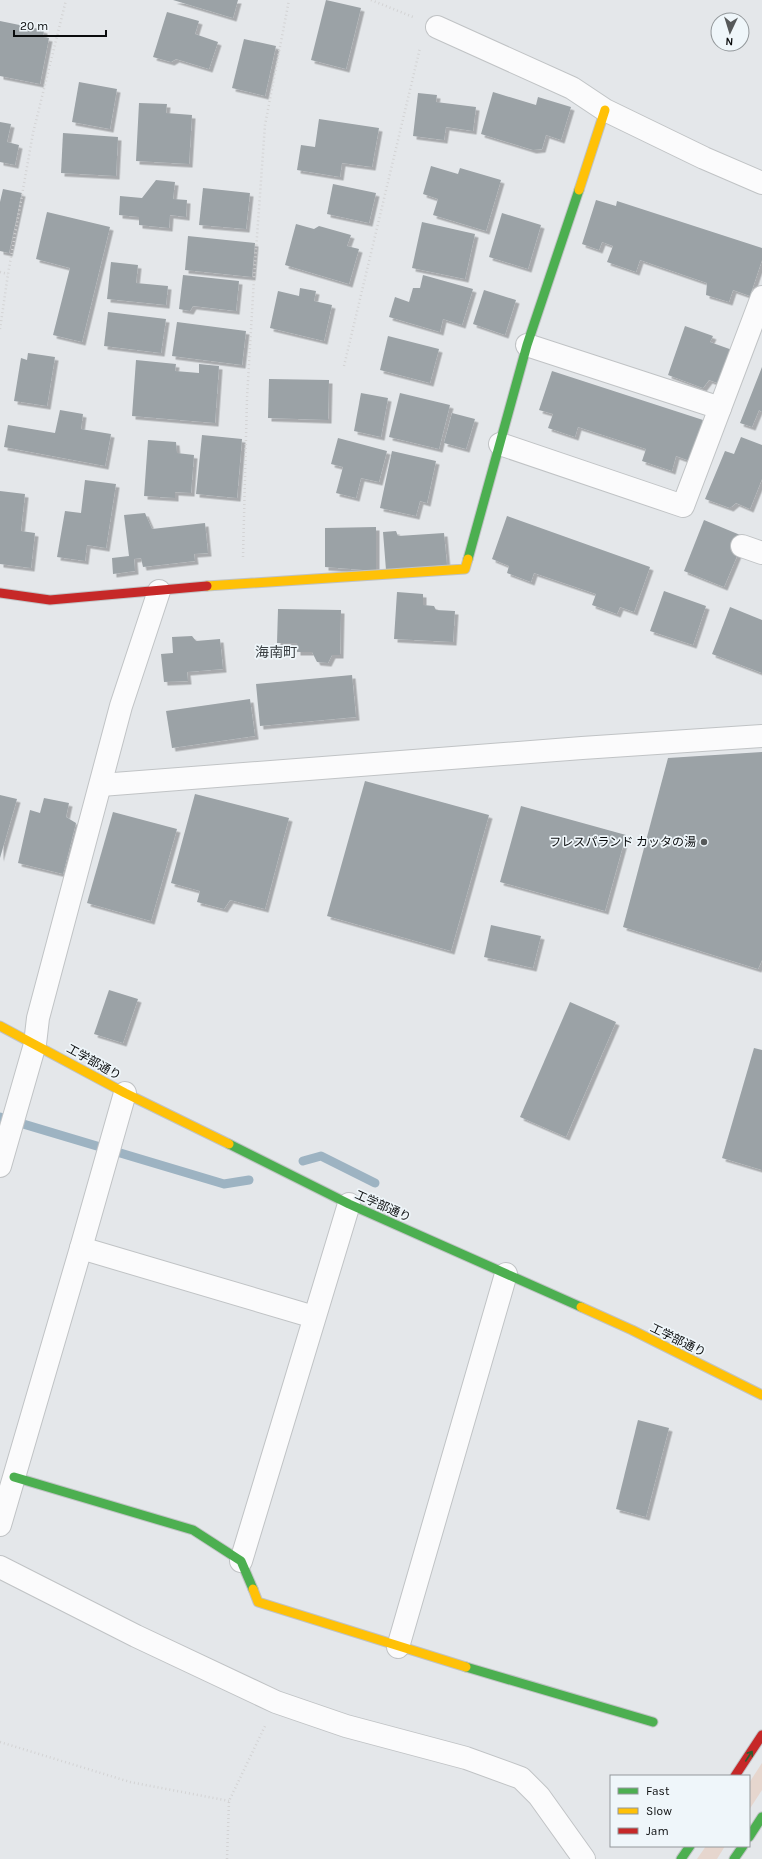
<svg xmlns="http://www.w3.org/2000/svg" width="762" height="1859" viewBox="0 0 762 1859" font-family="Karla,'Noto Sans JP',sans-serif">
<style>
.green{fill:#e6d6ce}
.lines{fill:none;stroke-linecap:round;stroke-linejoin:round}
.stream{stroke:#9db3c2;stroke-width:9}
.building{fill:#9ba2a6;filter:url(#shadow)}
.street-casing{stroke:#c0c3c5;stroke-width:24}
.fast-casing{stroke:#c0c3c5;stroke-width:11}
.slow-casing{stroke:#c0c3c5;stroke-width:11}
.jam-casing{stroke:#c0c3c5;stroke-width:11}
.path{stroke:#d3d3d4;stroke-width:2.5;stroke-dasharray:1 3;stroke-linecap:butt}
.street{stroke:#fbfbfc;stroke-width:22}
.fast{stroke:#4caf50;stroke-width:9}
.slow{stroke:#ffc107;stroke-width:9}
.jam{stroke:#c62828;stroke-width:9}
.oneway{stroke:#2b5e2e}
.poi-dot{fill:#56595a;stroke:#eff6fa;stroke-width:1.5}
.labels{text-anchor:middle;stroke-width:3.5;stroke-linejoin:round;paint-order:stroke}
.poi-label{font-size:12px;fill:#0a0c0d;stroke:#eff6fa;text-anchor:end}
.street-label{font-size:12px;fill:#0a0c0d;stroke:#eff6fa}
.quarter-label{font-size:14px;fill:#3b4043;stroke:#eff6fa}
</style>
<defs>
<filter id="shadow"><feDropShadow dx="3.5" dy="3.5" stdDeviation="0" flood-color="#0004"/></filter>
</defs>
<rect width="100%" height="100%" fill="#e4e7ea"/>
<g class="green">
<path d="M762 1763V1790L749 1810V1783Z"/>
<path d="M706 1846H725L717 1859H697Z"/>
</g>
<g class="lines">
<g class="stream">
<path d="M0 1117 224 1184 249 1180"/>
<path d="M303 1161 321 1156 375 1183"/>
</g>
</g>
<g class="building">
<path d="M173 0H238L233 18Z"/>
<path d="M326 0 361 8 346 69 311 60Z"/>
<path d="M167 12 199 21 195 34 218 42 209 69 176 59 171 62 153 57Z"/>
<path d="M0 21 44 30 43 37 49 38 40 84 0 76Z"/>
<path d="M244 39 276 46 265 96 232 88Z"/>
<path d="M79 82 117 89 110 129 72 122Z"/>
<path d="M493 92 536 105 538 97 571 107 561 140 546 135 542 149 533 150 481 134Z"/>
<path d="M418 93 437 95 436 102 476 107 473 131 446 127 444 140 413 136Z"/>
<path d="M139 103 167 104 166 113 192 115 189 164 136 161Z"/>
<path d="M319 119 379 128 372 167 342 163 340 177 297 170 301 145 315 147Z"/>
<path d="M0 122 11 124 7 142 19 145 15 165 0 162Z"/>
<path d="M63 133 118 137 116 176 61 173Z"/>
<path d="M431 166 458 174 460 168 501 180 486 231 433 215 438 199 423 194Z"/>
<path d="M156 180 175 182 173 199 187 200 186 217 170 215 169 228 139 225V217L119 215 120 196 142 198Z"/>
<path d="M333 184 376 193 369 223 327 214Z"/>
<path d="M203 188 250 193 246 229 199 225Z"/>
<path d="M3 189 22 193 9 253 0 251V202Z"/>
<path d="M596 200 616 206 617 201 762 248V260L750 296 733 290 729 302 706 295 707 283 640 260 636 272 607 262 613 246 602 242 599 250 582 244Z"/>
<path d="M47 212 110 227 82 342 53 335 70 268 36 259Z"/>
<path d="M502 213 541 225 528 269 489 257Z"/>
<path d="M422 222 475 234 465 279 412 268Z"/>
<path d="M296 224 314 229 319 226 351 235 347 246 359 249 349 284 285 265Z"/>
<path d="M188 236 255 243 252 277 185 270Z"/>
<path d="M111 262 138 265 136 283 168 286 166 305 107 299Z"/>
<path d="M183 275 239 281 236 311 193 306 190 311 179 309Z"/>
<path d="M423 275 473 289 462 325 443 319 440 332 389 317 395 297 409 302 413 288H420Z"/>
<path d="M300 288 316 291 314 301 332 305 324 341 270 328 278 291 299 296Z"/>
<path d="M484 290 516 300 505 335 473 324Z"/>
<path d="M108 312 166 319 161 353 104 346Z"/>
<path d="M177 322 246 331 242 365 172 356Z"/>
<path d="M685 326 713 336 710 342 735 351 723 385 709 380 703 388 668 375Z"/>
<path d="M388 336 439 349 430 383 380 370Z"/>
<path d="M28 353 55 357 47 406 14 401 21 358 27 360Z"/>
<path d="M136 360 176 364 175 371 199 373V364L219 366 215 423 132 416Z"/>
<path d="M762 367V412L759 410 752 427 740 423Z"/>
<path d="M552 371 703 420 690 461 676 456 672 471 642 461 646 449 578 427 575 437 548 428 553 414 539 410Z"/>
<path d="M269 379 329 380 328 420 268 418Z"/>
<path d="M361 393 388 398 381 437 354 431Z"/>
<path d="M400 393 450 405 439 449 389 437Z"/>
<path d="M60 410 83 414 81 429 111 434 105 466 4 447 8 425 55 433Z"/>
<path d="M452 413 475 419 466 449 444 443Z"/>
<path d="M202 435 242 439 237 498 196 494Z"/>
<path d="M741 437 762 445V479L750 509 736 503 730 508 705 499 725 451 734 454Z"/>
<path d="M338 438 387 451 379 482 361 478 356 498 336 493 343 467 331 464Z"/>
<path d="M148 440 176 442 177 453 194 455 191 493 175 492V498L144 496Z"/>
<path d="M392 451 436 461 427 503 420 501 416 516 380 508Z"/>
<path d="M85 480 116 484 106 548 87 545 85 561 57 557 65 511 81 513Z"/>
<path d="M0 491 25 494 21 531 35 533 31 568 0 564Z"/>
<path d="M145 513 152 529 205 523 208 553 194 554 195 561 143 567 141 558 134 559 135 571 113 574 112 558 129 556 124 515Z"/>
<path d="M507 516 650 567 634 612 620 607 617 614 592 605 596 594 534 573 531 582 507 573 509 566 492 559Z"/>
<path d="M704 520 745 537 724 587 684 571Z"/>
<path d="M376 527V571L325 567V528Z"/>
<path d="M396 531 398 536 444 533 447 565 386 570 383 532Z"/>
<path d="M664 591 706 606 693 645 650 631Z"/>
<path d="M397 592 423 594V605L434 606 436 610 455 611 453 642 394 639Z"/>
<path d="M730 607 762 620V673L712 654Z"/>
<path d="M278 609 341 610 340 655H332L328 663 317 662 312 652H297V643H277Z"/>
<path d="M192 636 196 641 220 639 223 669 187 672 188 681 164 682 161 654 173 653 172 637Z"/>
<path d="M352 675 356 717 260 726 256 684Z"/>
<path d="M250 699 255 736 172 748 166 711Z"/>
<path d="M762 752V960L758 969 623 927 668 758Z"/>
<path d="M365 781 489 815 451 951 327 916Z"/>
<path d="M195 794 289 818 265 909 230 900 224 909 197 902 200 891 171 883Z"/>
<path d="M0 795 17 799 0 858Z"/>
<path d="M44 798 69 803 66 817 76 823 63 874 18 863 30 810 40 813Z"/>
<path d="M521 806 626 835 605 911 500 882Z"/>
<path d="M113 812 177 829 151 921 87 903Z"/>
<path d="M491 925 541 936 533 968 484 957Z"/>
<path d="M109 990 138 999 123 1043 94 1034Z"/>
<path d="M570 1002 616 1022 566 1137 520 1117Z"/>
<path d="M754 1048 762 1050V1170L722 1158Z"/>
<path d="M638 1420 669 1428 646 1517 616 1509Z"/>
</g>
<g class="lines">
<defs>
<g id="street">
<path d="M437 27 572 88 605 110 704 158 762 183"/>
<path d="M527 345 720 408"/>
<path d="M500 444 683 506 762 297"/>
<path d="M742 546 762 553"/>
<path d="M101 785 582 748 762 736"/>
<path d="M0 1166 35 1044 38 1018 121 706 159 591"/>
<path d="M81 1248 314 1317"/>
<path d="M0 1525 81 1248 125 1093"/>
<path d="M241 1561 349 1204"/>
<path d="M0 1567 136 1636 276 1702 346 1726 466 1758 521 1778 539 1796 584 1859"/>
<path d="M398 1647 506 1274"/>
</g>
<g id="fast">
<path d="M468 559 527 345 579 190"/>
<path d="M229 1144 349 1204 581 1307"/>
<path d="M14 1477 193 1530 241 1561 253 1589"/>
<path d="M466 1667 653 1722"/>
<path d="M749 1837 762 1817"/>
<path d="M681 1859 690 1846"/>
<path d="M734 1859 743 1846"/>
</g>
<g id="slow">
<path d="M579 190 605 110"/>
<path d="M207 586 465 569 468 559"/>
<path d="M0 1026 125 1093 229 1144"/>
<path d="M581 1307 632 1330 762 1395"/>
<path d="M253 1589 258 1602 466 1667"/>
</g>
<g id="jam">
<path d="M0 593 50 600 207 586"/>
<path d="M735 1776 762 1735"/>
</g>
</defs>
<use href="#street" class="street-casing"/>
<use href="#fast" class="fast-casing"/>
<use href="#slow" class="slow-casing"/>
<use href="#jam" class="jam-casing"/>
<g class="path">
<path d="M371 0 413 17"/>
<path d="M0 272 8 274"/>
<path d="M0 329 8 274 33 133 66 0"/>
<path d="M344 366 420 48"/>
<path d="M243 557 247 398 254 278 265 125 289 0"/>
<path d="M0 1742 130 1782 229 1801"/>
<path d="M227 1859 229 1801 265 1726"/>
</g>
<use href="#street" class="street"/>
<use href="#fast" class="fast"/>
<use href="#slow" class="slow"/>
<use href="#jam" class="jam"/>
</g>
<defs><path id="oneway-shaft" d="M-6 0H5M1.5-3L5.5 0L1.5 3" fill="none" stroke-width="1.6" stroke-linecap="round" stroke-linejoin="round"/></defs>
<use class="oneway" href="#oneway-shaft" transform="translate(749 1756) rotate(-57)"/>
<circle class="poi-dot" cx="704" cy="842" r="4"/>
<g class="labels">
<g class="poi-label">
<text x="696" y="846">フレスパランド カッタの湯</text>
</g>
<g class="street-label">
<text transform="translate(94 1062) rotate(29)" y="4">工学部通り</text>
<text transform="translate(383 1206) rotate(24)" y="4">工学部通り</text>
<text transform="translate(678 1340) rotate(26)" y="4">工学部通り</text>
</g>
<g class="quarter-label">
<text x="276" y="657">海南町</text>
</g>
</g>
<rect x="610" y="1775" width="140" height="72" fill="#eff6fa" stroke="#93989b"/>
<rect x="618" y="1788" width="20" height="6" fill="#4caf50" stroke="#93989b"/>
<text x="646" y="1795" font-size="12" fill="#0a0c0d">Fast</text>
<rect x="618" y="1808" width="20" height="6" fill="#ffc107" stroke="#93989b"/>
<text x="646" y="1815" font-size="12" fill="#0a0c0d">Slow</text>
<rect x="618" y="1828" width="20" height="6" fill="#c62828" stroke="#93989b"/>
<text x="646" y="1835" font-size="12" fill="#0a0c0d">Jam</text>
<g transform="translate(730 32) rotate(184)"><circle r="19" fill="#eff6fa" stroke="#93989b"/>
<path d="M0-3L7 15L0 10L-7 15Z" fill="#56595a"/>
<text y="-6" font-size="11" font-weight="bold" text-anchor="middle" fill="#0a0c0d">N</text>
</g>
<path d="M14 30v6h92v-6" fill="none" stroke="#0a0c0d" stroke-width="2"/>
<text x="20" y="30" font-size="12" fill="#0a0c0d" stroke="#eff6fa" stroke-width="3" paint-order="stroke">20 m</text>
</svg>
